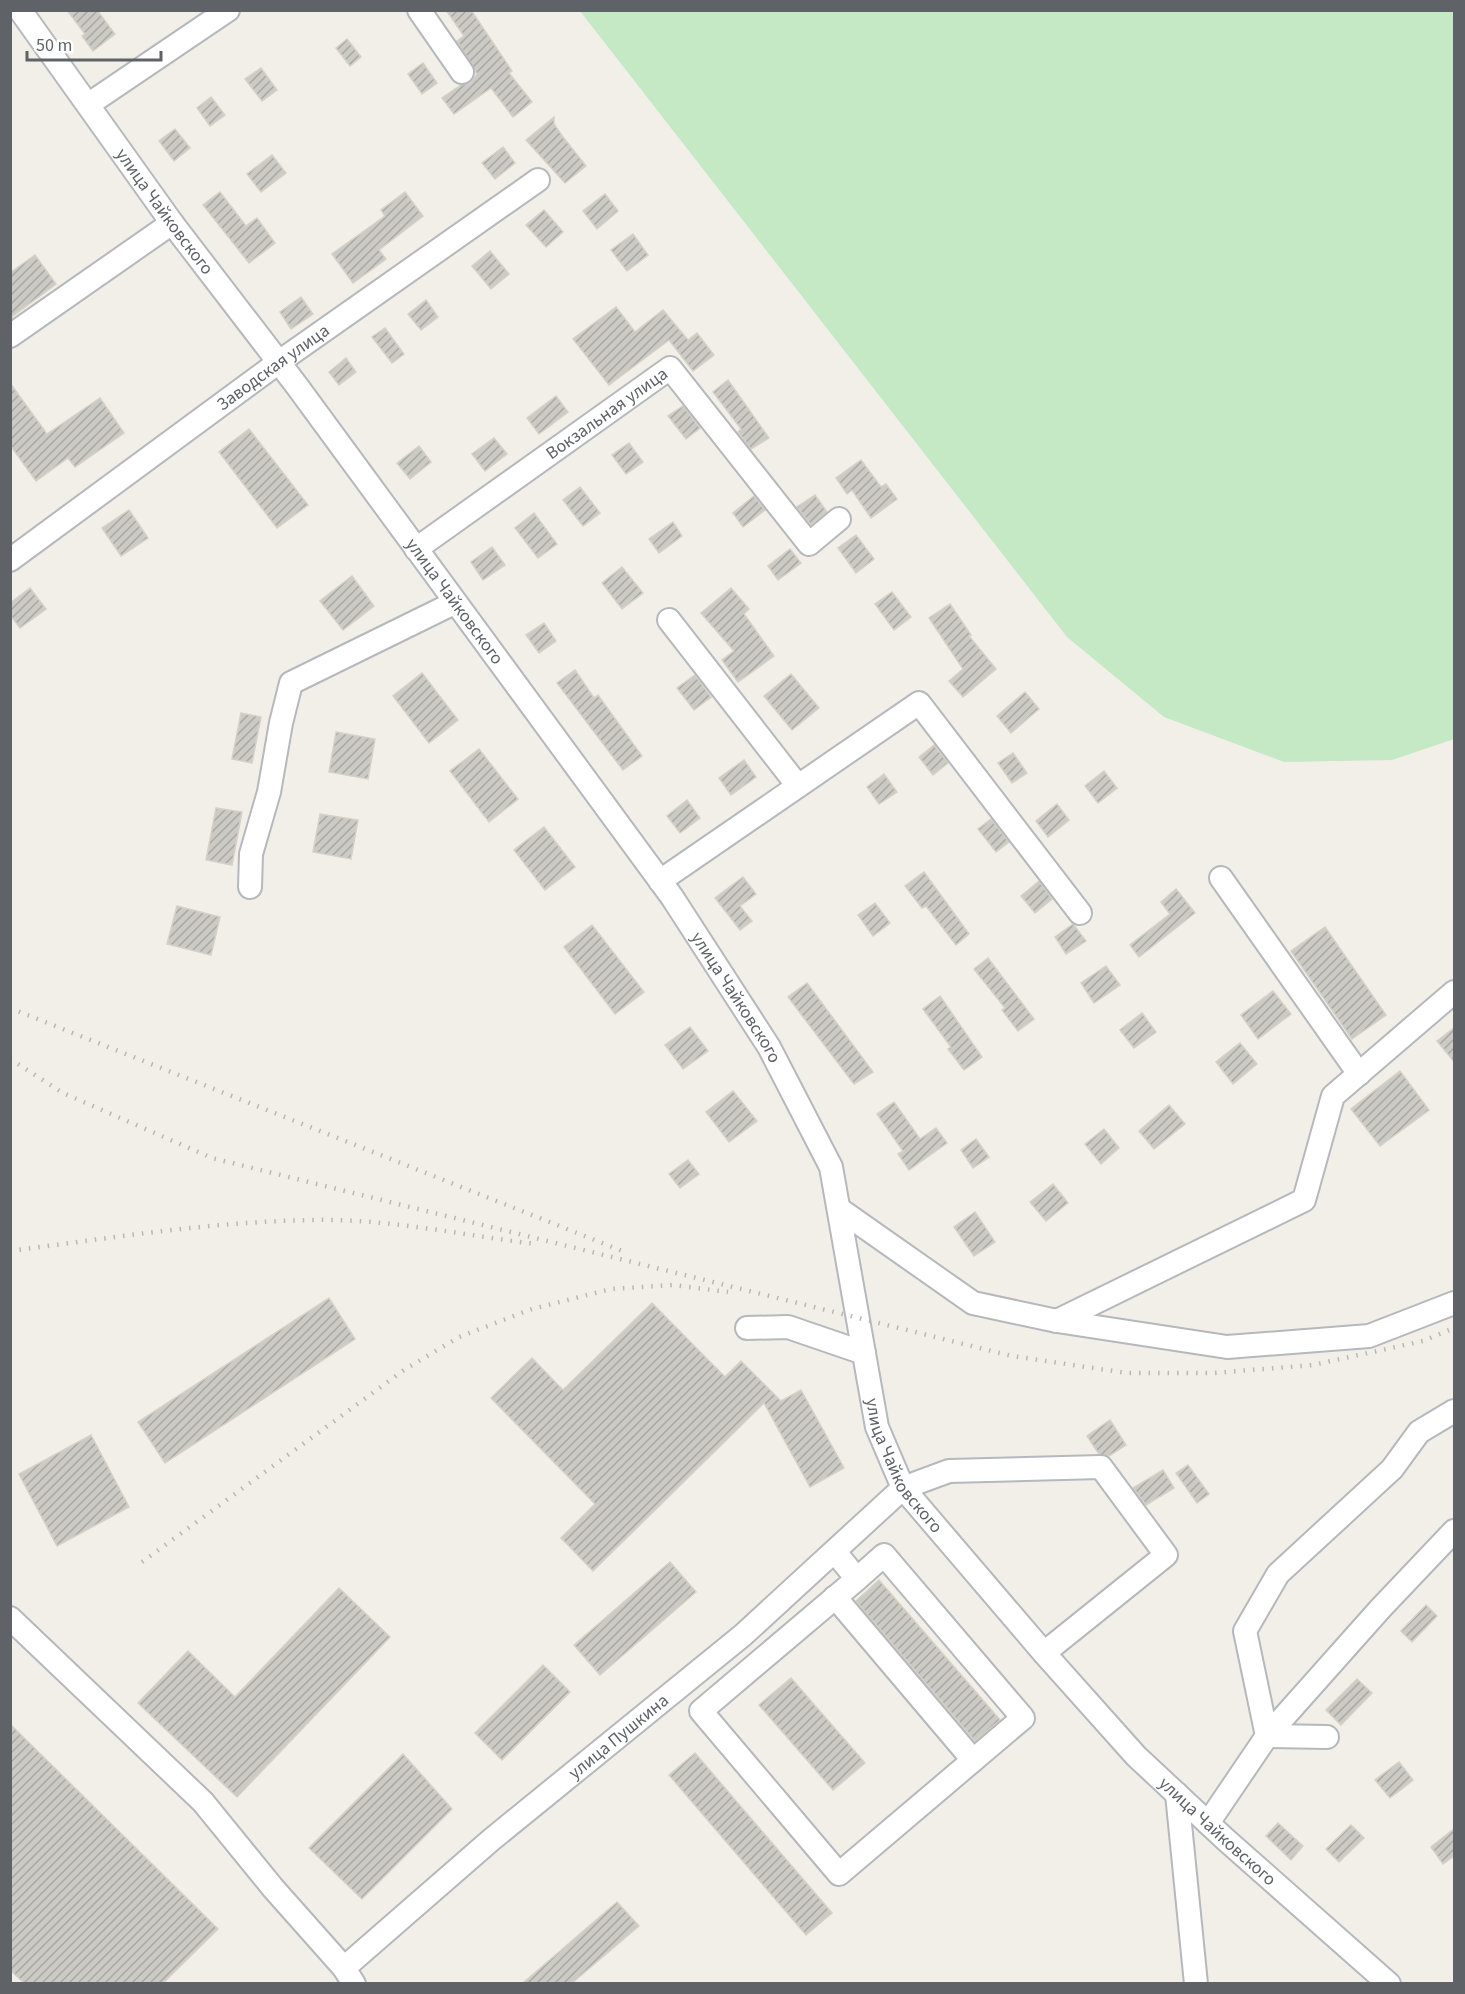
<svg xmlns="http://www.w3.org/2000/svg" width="1465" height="1994" viewBox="0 0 1465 1994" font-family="'Source Sans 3',sans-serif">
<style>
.pitch{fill:#c5e8c5}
.building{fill:url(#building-hatch);stroke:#d6d1c6;stroke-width:1.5}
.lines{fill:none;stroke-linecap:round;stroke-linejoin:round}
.minor-casing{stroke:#b5b8bc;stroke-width:26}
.minor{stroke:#fff;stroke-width:22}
.rail{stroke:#b6b7b8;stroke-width:4.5;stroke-dasharray:1.5 8;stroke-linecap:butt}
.labels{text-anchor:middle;stroke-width:6;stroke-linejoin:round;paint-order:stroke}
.street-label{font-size:18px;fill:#5f6368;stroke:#fff}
</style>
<defs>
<pattern id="building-hatch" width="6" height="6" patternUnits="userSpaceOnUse" patternTransform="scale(1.5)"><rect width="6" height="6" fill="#cccac5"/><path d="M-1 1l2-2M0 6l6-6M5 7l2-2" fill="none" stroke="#a9a8a4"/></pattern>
</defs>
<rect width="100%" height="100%" fill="#f1efe8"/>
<path class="pitch" d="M580 11H1454V739L1392 760 1284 762 1164 717 1067 637Z"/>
<g class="building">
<path d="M67 10H97L115 34 93 51 82 36 85 34Z"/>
<path d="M446 10H471L512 71 509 73 532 102 513 117 491 88 454 114 442 98 461 85 470 83 477 74 457 41 464 36Z"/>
<path d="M347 39 361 57 350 66 336 48Z"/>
<path d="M423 63 437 83 422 94 408 74Z"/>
<path d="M261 68 277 90 262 101 245 79Z"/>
<path d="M211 97 225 115 210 126 197 108Z"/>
<path d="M554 117V124L563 137 586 166 565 183 526 140Z"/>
<path d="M175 129 190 148 174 161 159 141Z"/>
<path d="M503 147 515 163 495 179 482 163Z"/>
<path d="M272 155 286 173 261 192 247 174Z"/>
<path d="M220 192 246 226 257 218 275 243 249 263 203 205Z"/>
<path d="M405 192 423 216 379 250 386 259 353 283 332 254 385 216 381 210Z"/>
<path d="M605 194 618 211 597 229 583 211Z"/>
<path d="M544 210 563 232 546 247 526 225Z"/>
<path d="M633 234 648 255 627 271 611 250Z"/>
<path d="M490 251 509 274 491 289 472 266Z"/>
<path d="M35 255 56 284 10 318V273Z"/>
<path d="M301 297 313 314 291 329 280 312Z"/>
<path d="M426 300 438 317 421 330 408 314Z"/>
<path d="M616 307 635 332 663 310 688 340 697 333 714 355 693 371 669 340 609 385 573 339Z"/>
<path d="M385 328 404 354 392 363 372 337Z"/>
<path d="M346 358 356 372 339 385 329 372Z"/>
<path d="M728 380 769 438 751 449 738 432 741 429 713 392Z"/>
<path d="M10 383 47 434 100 398 124 433 75 467 68 458 36 481 10 445Z"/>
<path d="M556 396 568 412 539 434 527 418Z"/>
<path d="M683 406 700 428 686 439 668 416Z"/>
<path d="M249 429 308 505 277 528 219 452Z"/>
<path d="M494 438 507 454 485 471 472 454Z"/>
<path d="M629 443 643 462 626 474 612 455Z"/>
<path d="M419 446 431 462 410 479 397 463Z"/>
<path d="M861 460 881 487 886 484 897 499 871 518 852 490 847 494 836 478Z"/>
<path d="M580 487 600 513 583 526 563 500Z"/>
<path d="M815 495 827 512 811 525 797 507Z"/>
<path d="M754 496 765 510 743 527 733 513Z"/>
<path d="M129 510 148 538 121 556 102 528Z"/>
<path d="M534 513 557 544 538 558 515 528Z"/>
<path d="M673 522 682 536 659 553 649 539Z"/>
<path d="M856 535 874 559 856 573 838 548Z"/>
<path d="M492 547 505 565 483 580 471 562Z"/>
<path d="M790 549 801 563 778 580 768 566Z"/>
<path d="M622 567 643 593 622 609 602 583Z"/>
<path d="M352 576 374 606 343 630 320 601Z"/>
<path d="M30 588 46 609 20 628 10 615V603Z"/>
<path d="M731 588 749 609 744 614 774 656 738 682 722 660 734 651 701 613Z"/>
<path d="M892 592 911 617 894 630 875 604Z"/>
<path d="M950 604 971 635 969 636 996 669 963 697 949 681 963 669 929 618Z"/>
<path d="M544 623 556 641 539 653 526 635Z"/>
<path d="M575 670 594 698 598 695 642 756 623 770 557 683Z"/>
<path d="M422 673 458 720 429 743 393 696Z"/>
<path d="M791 674 819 708 792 730 764 696Z"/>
<path d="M695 675 711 697 694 710 677 688Z"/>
<path d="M1025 692 1039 709 1011 733 997 716Z"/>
<path d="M241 713 261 717 252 763 232 759Z"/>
<path d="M336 732 375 739 368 779 329 772Z"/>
<path d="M934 745 948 763 933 775 919 757Z"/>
<path d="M479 749 518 799 489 822 450 771Z"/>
<path d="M1013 753 1027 773 1012 783 998 763Z"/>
<path d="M744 760 756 777 731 795 719 778Z"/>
<path d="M1104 771 1117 788 1098 803 1085 786Z"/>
<path d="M884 774 897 792 879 804 867 787Z"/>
<path d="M687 800 700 818 680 833 667 816Z"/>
<path d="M1057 804 1069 820 1048 837 1036 821Z"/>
<path d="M216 808 242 812 232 865 206 860Z"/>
<path d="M320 814 358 820 351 859 313 852Z"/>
<path d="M991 819 1009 842 996 852 978 829Z"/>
<path d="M544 827 575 867 545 890 514 850Z"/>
<path d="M924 872 969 934 956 945 926 906 922 908 905 886Z"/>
<path d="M743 877 756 894 740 906 752 921 740 930 715 898Z"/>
<path d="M1039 881 1052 899 1035 913 1021 896Z"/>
<path d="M1176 889 1195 913 1139 957 1130 945 1170 914 1161 902Z"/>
<path d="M875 903 890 923 873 936 858 915Z"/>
<path d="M177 906 220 917 211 955 167 944Z"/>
<path d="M1073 924 1086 941 1066 954 1055 937Z"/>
<path d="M592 925 644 992 615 1014 564 947Z"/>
<path d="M1325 927 1386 1015 1352 1039 1291 951Z"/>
<path d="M988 958 1034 1019 1018 1031 1002 1010 1005 1008 974 969Z"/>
<path d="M1106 966 1120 985 1094 1003 1081 983Z"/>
<path d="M807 983 873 1072 854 1084 788 997Z"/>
<path d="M1273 991 1291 1014 1258 1039 1241 1015Z"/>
<path d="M940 996 982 1057 964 1070 948 1049 951 1047 923 1009Z"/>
<path d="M1142 1013 1156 1032 1134 1048 1120 1030Z"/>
<path d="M690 1027 708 1051 683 1069 665 1045Z"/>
<path d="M1455 1027V1063L1437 1041Z"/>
<path d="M1240 1043 1257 1064 1233 1084 1216 1062Z"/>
<path d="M1400 1071 1429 1110 1380 1146 1351 1109Z"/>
<path d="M733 1091 757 1121 729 1142 706 1112Z"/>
<path d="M894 1102 920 1139 936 1128 947 1143 909 1170 898 1154 903 1151 877 1114Z"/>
<path d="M1169 1105 1185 1124 1154 1149 1139 1131Z"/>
<path d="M1104 1129 1119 1148 1101 1164 1085 1144Z"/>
<path d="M976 1139 989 1157 973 1168 961 1150Z"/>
<path d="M688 1160 699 1174 680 1188 669 1174Z"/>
<path d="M1053 1184 1068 1203 1046 1221 1030 1202Z"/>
<path d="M975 1212 995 1242 974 1256 954 1227Z"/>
<path d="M329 1298 355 1339 165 1463 138 1422Z"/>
<path d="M652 1303 725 1377 741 1361 781 1401 801 1390 844 1468 810 1487 764 1403 593 1571 561 1538 595 1504 491 1398 532 1358 563 1390Z"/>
<path d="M1110 1420 1126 1445 1109 1456 1099 1454 1087 1436Z"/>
<path d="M91 1435 129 1507 57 1546 19 1474Z"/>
<path d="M1188 1465 1209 1494 1197 1503 1176 1473Z"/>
<path d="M1163 1470 1174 1488 1146 1505 1133 1488Z"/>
<path d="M670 1562 696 1592 600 1675 574 1645Z"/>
<path d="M879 1580 1000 1720 975 1741 856 1601Z"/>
<path d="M339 1588 390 1637 237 1797 138 1703 188 1651 235 1697Z"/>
<path d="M1426 1605 1437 1616 1412 1642 1401 1631Z"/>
<path d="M543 1665 570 1692 502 1760 475 1733Z"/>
<path d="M791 1678 865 1763 833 1790 759 1705Z"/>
<path d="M1357 1679 1372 1693 1341 1725 1326 1710Z"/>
<path d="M10 1724 218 1929 163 1983H24L10 1970Z"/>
<path d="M695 1753 832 1913 806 1935 669 1775Z"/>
<path d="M403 1754 452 1809 362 1899 309 1848Z"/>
<path d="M1399 1762 1413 1780 1390 1798 1375 1780Z"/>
<path d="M1278 1823 1303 1846 1291 1860 1266 1836Z"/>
<path d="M1351 1825 1364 1838 1339 1862 1326 1849Z"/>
<path d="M1455 1828V1855L1443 1864 1431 1847Z"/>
<path d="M617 1902 639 1926 572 1983H523Z"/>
</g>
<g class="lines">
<defs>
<g id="minor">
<path id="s1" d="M20 10 172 223 297 386 672 897 769 1047 831 1167 877 1427 903 1488 1044 1653 1136 1756 1225 1839 1389 1984"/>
<path d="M419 10 462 72"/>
<path d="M89 104 228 10"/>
<path d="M10 336 172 223"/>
<path id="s2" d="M416 549 670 368 809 544 839 519"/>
<path id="s3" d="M10 560 279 362 538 180"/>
<path d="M669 620 798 786"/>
<path d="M1221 878 1359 1074"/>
<path d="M660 881 919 703 1080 913"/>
<path d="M250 887 251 854 269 792 281 723 291 683 454 603"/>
<path d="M839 1209 973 1303 1057 1321 1227 1347 1369 1336 1454 1303"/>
<path d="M1057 1321 1304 1200 1333 1096 1454 992"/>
<path d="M747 1328 788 1327 864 1353"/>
<path d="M835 1552 857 1579 701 1711 839 1874 1023 1718 884 1555 857 1579"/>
<path d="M835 1597 973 1760"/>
<path d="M10 1618 203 1802 273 1888 344 1968"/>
<path d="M1327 1737 1267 1736 1245 1631 1278 1574 1392 1469 1419 1432 1454 1411"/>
<path d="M1177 1794 1196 1984"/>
<path d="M1208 1823 1267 1736 1380 1609 1454 1531"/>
<path id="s4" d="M354 1984 344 1968 491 1840 743 1635 903 1488 949 1471 1101 1467 1166 1555 1044 1653"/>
</g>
</defs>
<use href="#minor" class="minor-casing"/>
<use href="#minor" class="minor"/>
<g class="rail">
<path d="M10 1008 625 1252"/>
<path d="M10 1059 63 1093 212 1158 1012 1356 1127 1373H1214L1313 1365 1423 1341 1454 1328"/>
<path d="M10 1251C110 1238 210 1222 310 1220 386 1218 461 1235 536 1244"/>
<path d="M142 1562 404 1370 459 1337 532 1309 611 1289 673 1285 728 1292"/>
</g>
</g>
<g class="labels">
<g class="street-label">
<text dy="6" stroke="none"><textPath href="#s1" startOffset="248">улица Чайковского</textPath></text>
<text dy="6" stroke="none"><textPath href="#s3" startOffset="326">Заводская улица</textPath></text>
<text dy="6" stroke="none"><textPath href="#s2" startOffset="234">Вокзальная улица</textPath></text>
<text dy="6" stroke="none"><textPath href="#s1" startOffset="734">улица Чайковского</textPath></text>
<text dy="6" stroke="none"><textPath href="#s1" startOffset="1220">улица Чайковского</textPath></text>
<text dy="6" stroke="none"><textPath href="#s1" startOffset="1725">улица Чайковского</textPath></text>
<text dy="6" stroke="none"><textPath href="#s4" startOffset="378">улица Пушкина</textPath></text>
<text dy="6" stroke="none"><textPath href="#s1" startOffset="2211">улица Чайковского</textPath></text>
</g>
</g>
<rect width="1465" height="1994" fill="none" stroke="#5f6368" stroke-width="24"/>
<path d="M27 51v9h134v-9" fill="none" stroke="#5f6368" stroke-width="3"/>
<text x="36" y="51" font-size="18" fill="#5f6368" stroke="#ffffff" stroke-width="4.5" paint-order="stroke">50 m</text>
</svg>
